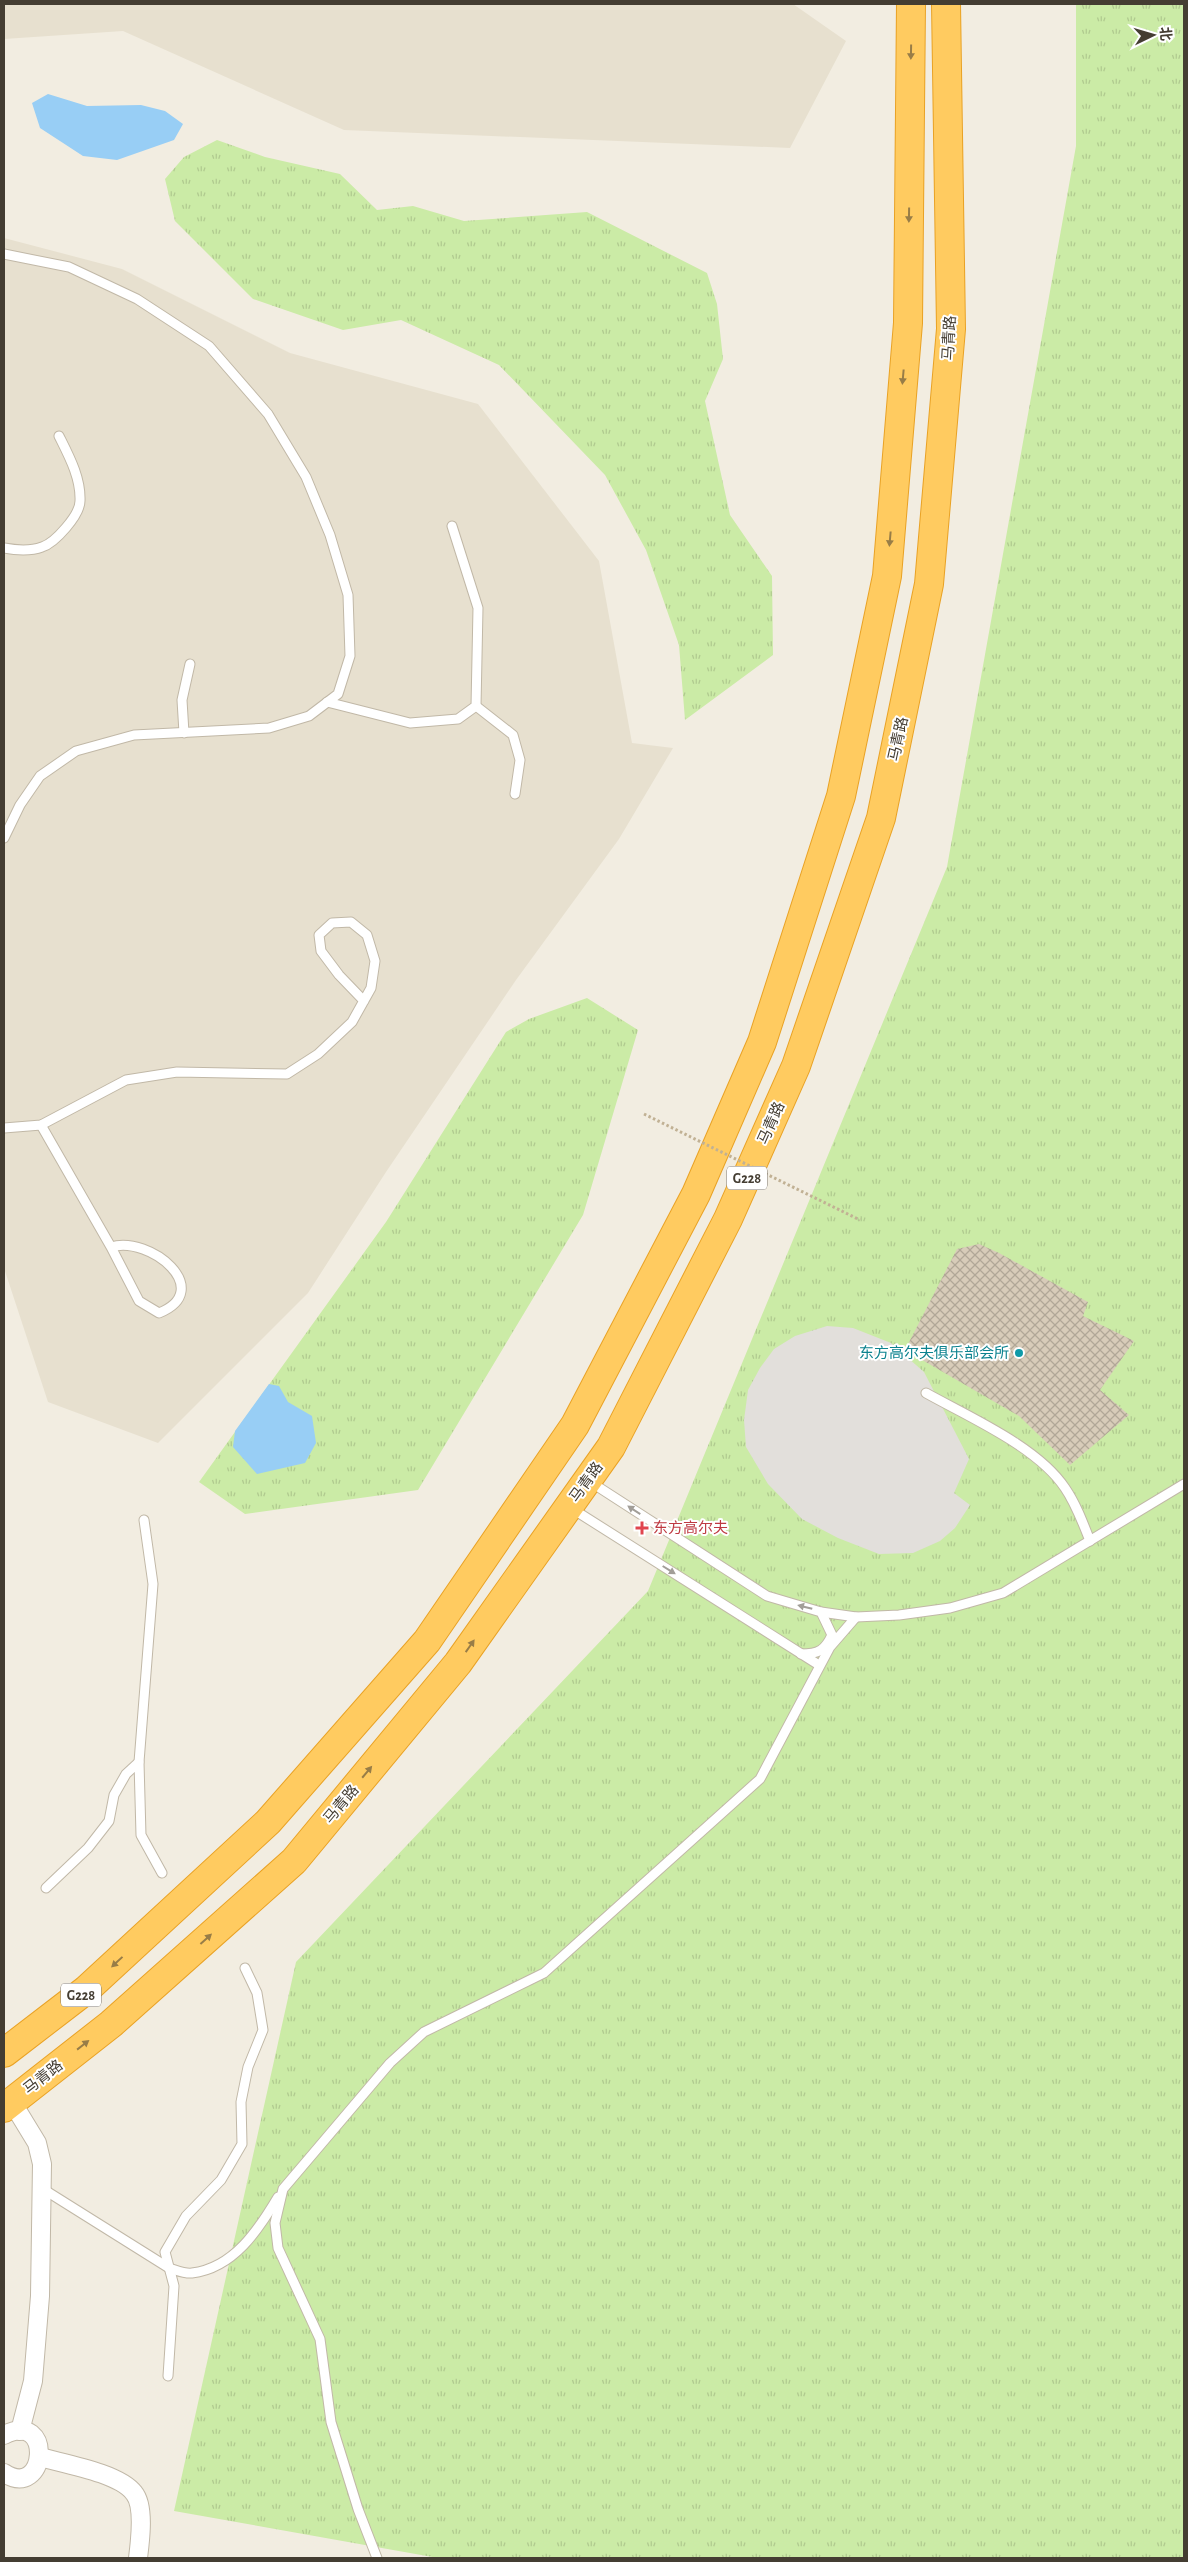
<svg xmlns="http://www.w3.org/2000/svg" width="1188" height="2562" viewBox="0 0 1188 2562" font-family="'Alegreya Sans','Noto Sans SC',sans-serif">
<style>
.residential{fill:#e7e0cf}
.grass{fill:url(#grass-tufts)}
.parking{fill:#e2dfdb}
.water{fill:#98cef5}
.building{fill:url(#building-cross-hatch)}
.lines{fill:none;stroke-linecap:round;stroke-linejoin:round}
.lane-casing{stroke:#c1b8a7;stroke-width:11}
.street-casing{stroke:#c1b8a7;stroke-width:20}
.highway-casing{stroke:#e9a225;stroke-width:30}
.lane{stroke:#fff;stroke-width:9}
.street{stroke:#fff;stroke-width:18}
.highway{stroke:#ffcb60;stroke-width:28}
.path-bridge{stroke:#c1b194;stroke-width:3;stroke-dasharray:2.5 2.5;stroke-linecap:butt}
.oneway{fill:#987d47}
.oneway2{fill:#a29e98}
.culture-dot{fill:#0f9aa8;stroke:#fff;stroke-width:2}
.health-dot{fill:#e0444e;stroke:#fff;stroke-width:2}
.labels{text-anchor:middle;stroke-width:4;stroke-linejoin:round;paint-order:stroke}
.shield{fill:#fff;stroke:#7c7770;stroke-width:1}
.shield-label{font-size:14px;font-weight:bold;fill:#443d32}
.street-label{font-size:15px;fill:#443d32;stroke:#fff}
.culture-label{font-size:15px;fill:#0d838f;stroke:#fff;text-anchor:end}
.health-label{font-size:15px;fill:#be3a42;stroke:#fff;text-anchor:start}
</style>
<defs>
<pattern id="grass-tufts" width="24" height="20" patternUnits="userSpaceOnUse" patternTransform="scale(1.25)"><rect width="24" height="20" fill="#cbeba6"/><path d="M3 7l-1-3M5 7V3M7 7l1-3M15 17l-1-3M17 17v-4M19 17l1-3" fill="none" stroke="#b0ca8f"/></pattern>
<pattern id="building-cross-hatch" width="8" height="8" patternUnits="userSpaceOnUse" patternTransform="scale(1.25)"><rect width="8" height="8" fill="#d8ccb9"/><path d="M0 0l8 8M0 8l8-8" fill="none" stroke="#b1a797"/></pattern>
</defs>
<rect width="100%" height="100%" fill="#f2ede1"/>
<g class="residential">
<path d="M4 4H793L846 41 790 148 344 130 123 31 4 39Z"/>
<path d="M4 238 122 269 290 353 478 404 599 561 632 743 673 748 619 839 516 980 386 1172 308 1293 158 1443 48 1402 4 1268Z"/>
</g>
<g class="grass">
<path d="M1076 4H1184V2558H438L174 2511 296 1962 648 1591 947 867 1076 146Z"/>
<path d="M217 140 265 157 340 174 377 210 413 206 464 221 587 212 707 273 717 304 723 359 705 401 730 515 772 576 773 655 685 720 679 645 646 550 605 475 499 365 401 320 343 330 253 299 175 221 165 179 184 157Z"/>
<path d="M587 998 638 1030 583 1215 418 1490 245 1514 199 1482 386 1222 506 1032 529 1019Z"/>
</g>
<path class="parking" d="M827 1326 853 1328 891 1343 924 1372 969 1459 954 1493 970 1505 955 1528 940 1541 913 1553 879 1554 838 1538 802 1519 768 1484 746 1447 744 1420 748 1390 760 1368 774 1349 795 1336Z"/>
<g class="water">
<path d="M48 94 87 106 141 105 165 111 183 124 174 140 117 160 83 156 40 128 32 103Z"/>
<path d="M269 1384 279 1386 288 1402 312 1416 316 1443 305 1463 257 1474 233 1447 235 1431Z"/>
</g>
<path class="building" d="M979 1244 999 1253 1088 1302 1083 1316 1134 1341 1100 1390 1129 1415 1070 1465 1019 1416 905 1350 957 1249Z"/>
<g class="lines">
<defs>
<g id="lane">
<path d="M4 254 69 267 137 299 209 346 268 414 306 477 330 535 348 595 350 656 338 694 309 716 269 728 134 735 76 751 40 776 20 805 4 838"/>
<path d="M4 548C15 550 31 551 42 547 55 543 80 515 80 501 81 478 69 456 59 436"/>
<path d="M327 702 410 723 458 719 476 706 478 608 452 526"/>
<path d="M476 706 513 735 520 760 515 794"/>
<path d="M184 733 182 700 190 664"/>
<path d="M41 1125 111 1247 139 1301 159 1313C216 1290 150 1235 111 1247"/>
<path d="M4 1128 41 1125 126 1080 177 1072 287 1074 318 1054 352 1022 371 988 375 961 367 935 351 922 332 923 319 935 321 951 339 975 364 1001"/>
<path d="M926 1393C969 1417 1038 1447 1065 1488 1076 1504 1083 1523 1090 1541"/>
<path d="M589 1481 767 1596 821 1612 832 1635C825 1650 819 1654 801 1654"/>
<path d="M571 1508 819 1665"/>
<path d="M144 1520 153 1584 139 1762 141 1835 162 1873"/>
<path d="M821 1612 856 1617 899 1615 950 1608 1003 1593 1184 1484"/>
<path d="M46 1888 88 1848 109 1821 114 1795 126 1774 139 1762"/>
<path d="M43 2189 169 2268C176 2270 185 2274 192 2273 234 2268 259 2229 278 2197"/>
<path d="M168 2376 174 2286 165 2252 186 2216 221 2180 242 2144 241 2102 248 2067 263 2030 257 1993 245 1968"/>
<path d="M377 2558 358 2509 331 2422 320 2339 278 2248 275 2223 283 2189 390 2063 424 2032 544 1973 760 1779 830 1647 856 1617"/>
</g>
<g id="street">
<path d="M12 2102 37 2143 42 2164 40 2296 33 2381 20 2431"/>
<path d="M4 2435C54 2409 47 2501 4 2473"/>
<path d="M40 2457C65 2464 119 2473 134 2493 145 2506 140 2542 138 2558"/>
</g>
<g id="highway">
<path d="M4 2053 86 1990 268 1822 427 1641 575 1425 696 1194 762 1042 841 796 887 576 908 323 911 4"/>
<path d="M4 2108 111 2024 294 1861 458 1663 611 1447 728 1219 796 1066 881 818 929 584 951 329 946 4"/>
</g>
</defs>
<use href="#lane" class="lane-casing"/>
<use href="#street" class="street-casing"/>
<use href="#highway" class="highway-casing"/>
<use href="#lane" class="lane"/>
<use href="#street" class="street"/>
<use href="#highway" class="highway"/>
<path class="path-bridge" d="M644 1114 860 1220"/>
</g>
<defs><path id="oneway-solid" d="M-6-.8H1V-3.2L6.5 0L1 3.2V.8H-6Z" transform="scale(1.25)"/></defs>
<g class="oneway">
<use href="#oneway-solid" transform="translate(911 52) rotate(91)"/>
<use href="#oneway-solid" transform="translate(909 215) rotate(91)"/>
<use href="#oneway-solid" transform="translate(903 377) rotate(95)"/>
<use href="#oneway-solid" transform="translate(890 539) rotate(95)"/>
<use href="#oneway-solid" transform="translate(470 1646) rotate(-55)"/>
<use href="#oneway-solid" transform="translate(367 1772) rotate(-50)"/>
<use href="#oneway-solid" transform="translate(206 1939) rotate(-42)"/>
<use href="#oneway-solid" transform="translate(117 1962) rotate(137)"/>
<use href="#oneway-solid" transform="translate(83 2045) rotate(-38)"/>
</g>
<g class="oneway2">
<use href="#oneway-solid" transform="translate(634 1510) rotate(-147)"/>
<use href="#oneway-solid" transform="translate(669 1570) rotate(32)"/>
<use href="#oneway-solid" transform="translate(805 1607) rotate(-166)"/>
</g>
<circle class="culture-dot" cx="1019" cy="1353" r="5"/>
<path class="health-dot" d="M639.5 1520.5h5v5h5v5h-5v5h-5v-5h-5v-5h5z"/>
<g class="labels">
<g class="shield">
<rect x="727" y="1166.5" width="40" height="23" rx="4"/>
<rect x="61" y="1983.5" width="40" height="23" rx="4"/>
</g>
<g class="shield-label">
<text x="747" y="1183">G228</text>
<text x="81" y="2000">G228</text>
</g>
<g class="street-label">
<text transform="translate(949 338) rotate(-87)" y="5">马青路</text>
<text transform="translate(898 739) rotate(-78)" y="5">马青路</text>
<text transform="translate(771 1123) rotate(-66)" y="5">马青路</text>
<text transform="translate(586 1482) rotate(-54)" y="5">马青路</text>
<text transform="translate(341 1804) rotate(-50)" y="5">马青路</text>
<text transform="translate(43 2077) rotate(-38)" y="5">马青路</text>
</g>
<g class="culture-label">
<text x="1009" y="1358">东方高尔夫俱乐部会所</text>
</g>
<g class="health-label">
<text x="653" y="1533">东方高尔夫</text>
</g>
</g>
<rect width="1188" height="2562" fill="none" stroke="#443d32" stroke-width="10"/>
<g transform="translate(1153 35) rotate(85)" stroke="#ffffff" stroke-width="4" paint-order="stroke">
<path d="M0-4L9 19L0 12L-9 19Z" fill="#443d32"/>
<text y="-8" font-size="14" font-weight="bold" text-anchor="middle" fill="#443d32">北</text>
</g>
</svg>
